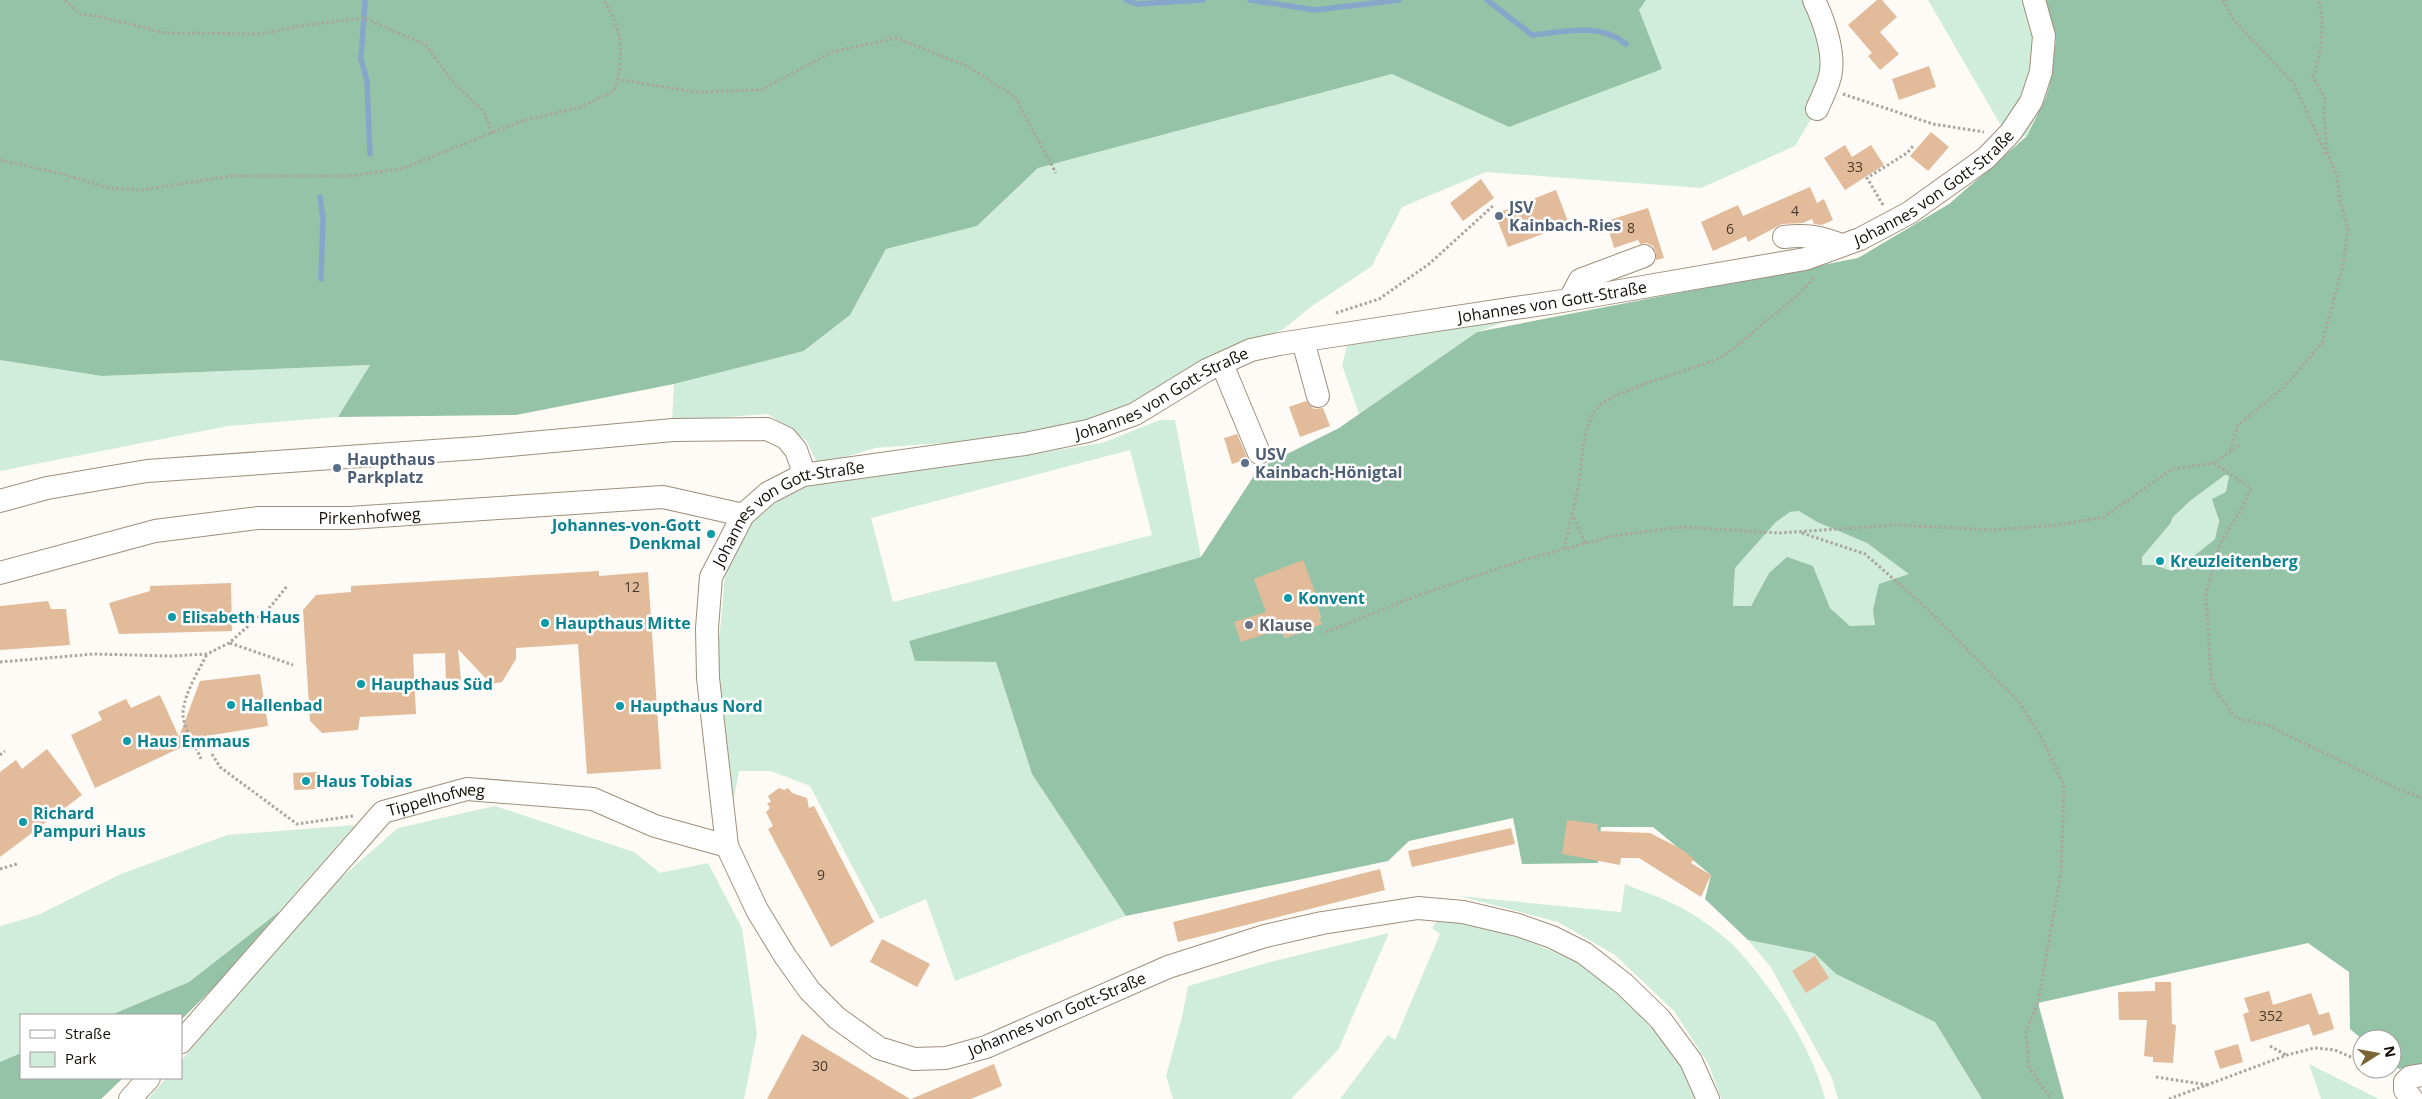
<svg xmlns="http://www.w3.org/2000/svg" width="2422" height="1099" viewBox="0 0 2422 1099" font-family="'Open Sans',sans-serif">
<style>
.green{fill:#cfedda;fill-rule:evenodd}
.forest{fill:#95c3a7;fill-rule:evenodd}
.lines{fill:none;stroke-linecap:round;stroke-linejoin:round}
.stream{stroke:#87a7ca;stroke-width:5.5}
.building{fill:#e2bb9a}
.minor-casing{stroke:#9f8f7a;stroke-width:24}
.path{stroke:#a9a59f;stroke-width:3;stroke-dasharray:2.5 2.5;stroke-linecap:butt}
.minor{stroke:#fff;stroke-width:22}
.service-dot{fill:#5c6f8a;stroke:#fff;stroke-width:2}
.culture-dot{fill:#0f9aa8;stroke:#fff;stroke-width:2}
.worship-dot{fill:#6b7280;stroke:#fff;stroke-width:2}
.labels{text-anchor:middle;stroke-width:5;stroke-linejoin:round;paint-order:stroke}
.number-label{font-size:14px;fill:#47392b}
.street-label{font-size:16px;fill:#130e06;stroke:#fff}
.service-label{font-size:16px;font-weight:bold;fill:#4e5e75;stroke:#fff;text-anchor:start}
.culture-label{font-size:16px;font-weight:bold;fill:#0d838f;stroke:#fff;text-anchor:start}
.worship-label{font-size:16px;font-weight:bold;fill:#5b616d;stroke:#fff;text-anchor:start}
</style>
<rect width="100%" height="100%" fill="#fefaf5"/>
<g class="green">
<path d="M1646 0H1814L1831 55 1817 109 1795 146 1701 188 1486 172 1402 207 1372 266 1312 306 1282 330 1230 347 1132 407 1083 425 997 439 875 448 818 465 806 440 768 414 672 421 674 384 805 351 850 315 886 249 977 226 1038 168 1393 74 1509 127 1639 10Z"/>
<path d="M1928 0H2040L2056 40 2049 87 2027 136H2007Z"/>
<path d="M1562 301 1477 332 1359 414 1342 365 1350 334Z"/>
<path d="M0 360 102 376 370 365 338 417 228 426 0 471Z"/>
<path d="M1160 420H1175L1201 557 909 641 915 661 996 662 1032 774 1126 916 955 981 926 899 880 919 810 786 771 771H739L734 797 728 794 718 654 725 575 738 543 749 525 766 508 815 482 987 461 1102 443ZM1130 450 1152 535 893 602 871 518Z"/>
<path d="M2225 475 2229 476 2227 492 2216 513C2219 521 2220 534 2214 540 2208 548 2181 566 2172 571L2154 565H2142V557L2170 524 2173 517 2190 501Z"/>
<path d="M1799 511 1817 522 1867 543 1910 574 1874 610 1875 625 1850 626 1830 608 1813 566 1769 573 1751 606H1733L1735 568 1776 522 1790 512Z"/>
<path d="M495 806 634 852 660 873 708 863 742 928 757 1034 744 1099H148L166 1078H181V1061L334 884 398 828Z"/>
<path d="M355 825 280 911 189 982 111 1015H21V1053L0 1062V926L38 915 121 874 227 835Z"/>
<path d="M1625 884C1643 892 1664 898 1682 908 1695 915 1724 935 1734 946 1771 985 1812 1047 1825 1099H1721L1709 1065 1674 1011 1615 955 1558 922 1459 896 1621 912Z"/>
<path d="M1438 919 1507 932 1582 964 1634 1008 1676 1056 1695 1099H1340L1388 1035 1395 1040 1440 934 1432 928Z"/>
<path d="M1389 933 1338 1050 1291 1099H1173L1166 1076 1182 1017 1188 986 1274 961Z"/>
<path d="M1748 940 1814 953 1836 974 1935 1022 1982 1099H1838L1832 1078 1770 966Z"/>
<path d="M2309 1064 2379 1099H2321Z"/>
</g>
<g class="forest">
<path d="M0 0H1646L1639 10 1662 69 1509 127 1392 74 1038 168 977 226 886 249 850 315 804 351 674 384 516 415 338 417 370 365 102 376 0 360Z"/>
<path d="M2040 0H2422V1064L2399 1069 2392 1063V1039H2362L2350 1029 2349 972 2308 943 2038 1003 2064 1099H1982L1935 1022 1836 974 1814 953 1748 940 1705 899 1711 875 1653 827H1601L1598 863 1522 864 1513 818 1409 841 1388 861 1126 916 1032 774 996 662 915 661 909 641 1201 557 1259 468 1339 428 1477 332 1858 258 1949 204 2027 136 2045 99 2049 87 2056 40ZM2225 475 2229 476 2226 492 2212 499 2219 521 2215 539 2183 565 2172 571 2154 565H2142V557L2170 524 2173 517 2190 501ZM1799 511 1817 522 1867 543 1909 574 1879 584 1873 610 1875 625 1850 626 1830 608 1813 566 1787 557 1769 573 1751 606H1733L1735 568 1776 522 1790 512ZM1315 592 1312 593 1321 617 1319 618 1321 624 1285 638 1282 632 1278 634 1269 610Z"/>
<path d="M280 911 214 987 181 1020V1015H111L189 982Z"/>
<path d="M21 1053V1078H123L101 1099H0V1062Z"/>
</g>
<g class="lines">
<g class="stream">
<path d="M365 0 361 59 367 81 370 154"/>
<path d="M1126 0 1137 4 1203 0"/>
<path d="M1250 0 1315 10 1399 0"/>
<path d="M1487 0 1532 35C1563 32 1599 22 1626 44"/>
<path d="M320 197 323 218 321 279"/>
</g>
</g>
<g class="building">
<path d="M1877 0H1882L1897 17 1880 32 1899 54 1880 70 1868 56 1872 53 1848 25Z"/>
<path d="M1929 66 1936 87 1899 100 1892 79Z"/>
<path d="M1931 132 1949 147 1928 171 1910 156Z"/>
<path d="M1845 145 1852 157 1871 145 1884 165 1845 190 1824 158Z"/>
<path d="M1481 179 1494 198 1463 221 1450 203Z"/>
<path d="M1810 187 1817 203 1824 199 1833 220 1822 225 1814 224 1812 219 1803 223 1782 224 1748 242 1746 236 1713 251 1701 222 1738 205 1743 216Z"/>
<path d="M1556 190 1569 224 1508 247 1495 214Z"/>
<path d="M1648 208 1664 258 1656 260V252L1653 246 1647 243 1640 244 1638 240 1614 248 1606 221Z"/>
<path d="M1306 401 1314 409 1323 408 1330 426 1300 437 1289 407Z"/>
<path d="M1237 434 1248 459 1232 464 1224 438Z"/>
<path d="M1303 560 1315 592 1312 593 1321 617 1319 618 1322 624 1285 638 1282 632 1278 634 1277 630 1241 642 1234 622 1266 612 1254 579Z"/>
<path d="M599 571V576L648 572 661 769 587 774 578 644 516 648V659L502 682 491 684 458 649 461 681 446 682 445 653 413 654 416 714 360 717 358 730 322 733 310 721 303 610 316 595 351 592V586Z"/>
<path d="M231 583 232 631 119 634 109 603 150 591V586Z"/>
<path d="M48 601 51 609H66L70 645 0 650V606Z"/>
<path d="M260 674 268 726 181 740 184 746 95 788 71 735 102 720 98 712 126 699 131 708 160 695 179 737 200 681Z"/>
<path d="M47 749 82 795 0 857V772L16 760 22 769Z"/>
<path d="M318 772 319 789 294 790 293 773Z"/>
<path d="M779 788 784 790 788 788 792 793 807 798 809 808 814 806 874 922 831 947 768 829 773 826 766 812 770 808 767 803 771 802 768 796Z"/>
<path d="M1567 820 1598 824 1597 831 1650 833 1683 850 1694 859 1691 863 1711 875 1701 897 1639 858H1621L1620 865 1562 854Z"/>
<path d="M1511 828 1515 844 1412 867 1408 851Z"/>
<path d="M1380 869 1385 890 1178 942 1173 922Z"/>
<path d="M882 939 930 964 917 987 870 962Z"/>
<path d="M1815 956 1829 978 1806 993 1792 971Z"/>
<path d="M2155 982H2171L2172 1024 2176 1025 2173 1063 2153 1062V1057L2144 1056 2147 1020H2119L2118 992 2155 991Z"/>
<path d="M2269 991 2273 1005 2311 993 2319 1015 2329 1012 2334 1029 2313 1036 2309 1024 2251 1042 2243 1014 2249 1012 2244 998Z"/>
<path d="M802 1034 910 1099H767Z"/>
<path d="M2238 1044 2243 1062 2220 1069 2214 1051Z"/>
<path d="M994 1064 1002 1086 971 1099H911Z"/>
</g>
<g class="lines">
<defs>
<g id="minor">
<path d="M1814 0C1824 21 1837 57 1829 80 1826 90 1821 100 1817 109"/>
<path d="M1784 237C1806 234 1821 237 1841 245"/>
<path d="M1570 299 1580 280 1644 256"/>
<path d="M1303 341 1318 396"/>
<path d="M1222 364 1259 453"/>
<path d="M0 501 47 488 147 471 477 448 673 430 767 429 786 438 796 450 801 464 803 475"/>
<path id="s1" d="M0 573 155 531 258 518H350L663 497 743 515"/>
<path id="s2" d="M181 1042 383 812 467 789 593 799 655 826 727 846"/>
<path d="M130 1099 149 1078"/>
<path id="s3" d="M1708 1099 1691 1061 1660 1019 1624 984 1584 953 1552 937 1518 925 1463 912 1418 908 1322 923 1265 936 1168 967 986 1047 946 1058 914 1059 879 1048 837 1018 810 991 785 956 757 910 727 846 708 678 707 628 711 577 743 515 768 493 803 475 1025 444 1088 431 1135 414 1207 370 1251 350 1279 344 1562 301 1805 259 1860 239 1909 213 1986 158 2011 132 2031 102 2041 72 2044 36 2034 0"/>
<path d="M2412 1099 2405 1090V1082L2410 1077 2422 1075"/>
</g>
</defs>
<use href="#minor" class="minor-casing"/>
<g class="path">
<path d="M65 0 80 14 101 17 165 33 261 34 299 26 364 18 426 45 453 82 484 112 492 133"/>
<path d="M2223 0 2233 19 2294 84 2327 156"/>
<path d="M617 79 694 92 761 90 832 52 896 38 967 66 1015 97 1056 173"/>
<path d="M1843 94 1933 124 1984 132"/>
<path d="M0 160 62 174 109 188 141 190 231 176H350L404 168 521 121 581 107 614 91C624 58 624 29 603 0"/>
<path d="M1883 205 1867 178 1907 153 1913 146"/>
<path d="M1336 313 1379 299 1429 264 1494 205"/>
<path d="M2230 451 2238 425 2285 386 2322 343 2343 266 2348 229 2340 201 2337 177 2327 151 2324 114 2325 98 2313 77C2322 51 2325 27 2319 0"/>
<path d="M2214 463 2251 488 2241 510 2220 543 2206 594 2211 677 2216 691 2236 718 2267 725 2398 789 2422 798"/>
<path d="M1572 513 1585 543"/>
<path d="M1802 533 1865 554 1921 603 2019 702 2041 737 2064 785 2061 872 2038 1003 2026 1031 2029 1068 2051 1099"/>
<path d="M1564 549C1569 527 1575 505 1579 482 1583 457 1581 435 1594 412 1607 390 1692 371 1719 358 1737 348 1751 333 1767 320 1784 306 1801 295 1814 277"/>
<path d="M1326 632 1419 595 1523 560 1613 536 1680 527 1780 533 1896 525 1993 530 2058 525 2104 517 2172 469 2214 463 2241 444"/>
<path d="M230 643 293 665"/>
<path d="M0 662 94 654 171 656 207 654 229 643 271 606 288 585"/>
<path d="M212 754 220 767 297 824 353 816"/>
<path d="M0 755 5 751"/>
<path d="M201 759C196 746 182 727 183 712 185 692 198 672 207 654"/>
<path d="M0 869 17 864"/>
<path d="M2270 1046 2286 1055"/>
<path d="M2377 1069 2388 1074"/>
<path d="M2156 1077 2208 1085"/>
<path d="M2169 1099 2287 1055 2314 1048 2335 1050 2362 1062"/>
</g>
<use href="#minor" class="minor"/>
</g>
<g class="service-dot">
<circle cx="1499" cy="216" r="5"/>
<circle cx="1245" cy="463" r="5"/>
<circle cx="337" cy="468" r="5"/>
</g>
<g class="culture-dot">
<circle cx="711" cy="534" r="5"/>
<circle cx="2160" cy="561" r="5"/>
<circle cx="1288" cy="598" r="5"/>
<circle cx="172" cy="617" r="5"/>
<circle cx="545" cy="623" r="5"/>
<circle cx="361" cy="684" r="5"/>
<circle cx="231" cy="705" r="5"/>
<circle cx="620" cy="706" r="5"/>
<circle cx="127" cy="741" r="5"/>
<circle cx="306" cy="781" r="5"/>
<circle cx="23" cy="822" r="5"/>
</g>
<circle class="worship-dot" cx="1249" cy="625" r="5"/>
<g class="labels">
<g class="number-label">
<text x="1855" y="172">33</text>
<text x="1795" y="216">4</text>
<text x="1631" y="233">8</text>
<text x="1730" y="234">6</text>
<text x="632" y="592">12</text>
<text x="821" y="880">9</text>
<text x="2271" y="1021">352</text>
<text x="820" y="1071">30</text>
</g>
<g class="street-label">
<text dy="6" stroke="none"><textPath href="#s3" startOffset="2786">Johannes von Gott-Straße</textPath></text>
<text dy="6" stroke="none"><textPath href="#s3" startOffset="2381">Johannes von Gott-Straße</textPath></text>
<text dy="6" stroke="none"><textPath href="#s3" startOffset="1976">Johannes von Gott-Straße</textPath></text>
<text dy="6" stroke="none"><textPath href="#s1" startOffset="376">Pirkenhofweg</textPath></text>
<text dy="6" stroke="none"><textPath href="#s3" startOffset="1571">Johannes von Gott-Straße</textPath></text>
<text dy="6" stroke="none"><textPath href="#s2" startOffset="361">Tippelhofweg</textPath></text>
<text transform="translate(1057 1014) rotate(-23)" y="6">Johannes von Gott-Straße</text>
</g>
<g class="service-label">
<text x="1509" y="213">JSV<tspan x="1509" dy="18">Kainbach-Ries</tspan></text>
<text x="1255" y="460">USV<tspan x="1255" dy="18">Kainbach-Hönigtal</tspan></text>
<text x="347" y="465">Haupthaus<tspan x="347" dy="18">Parkplatz</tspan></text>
</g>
<g class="culture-label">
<text x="701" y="531" text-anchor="end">Johannes-von-Gott<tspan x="701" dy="18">Denkmal</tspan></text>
<text x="2170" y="567">Kreuzleitenberg</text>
<text x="1298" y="604">Konvent</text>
<text x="182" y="623">Elisabeth Haus</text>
<text x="555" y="629">Haupthaus Mitte</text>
<text x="371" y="690">Haupthaus Süd</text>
<text x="241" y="711">Hallenbad</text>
<text x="630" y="712">Haupthaus Nord</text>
<text x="137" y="747">Haus Emmaus</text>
<text x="316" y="787">Haus Tobias</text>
<text x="33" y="819">Richard<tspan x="33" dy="18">Pampuri Haus</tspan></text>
</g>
<g class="worship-label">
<text x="1259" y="631">Klause</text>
</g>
</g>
<rect x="20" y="1014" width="162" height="65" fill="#ffffff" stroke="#a19f9b"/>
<rect x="30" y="1030" width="25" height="8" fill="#ffffff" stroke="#a19f9b"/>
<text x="65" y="1039" font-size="15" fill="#130e06">Straße</text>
<rect x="30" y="1052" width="25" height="15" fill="#cfedda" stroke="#a19f9b"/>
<text x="65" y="1064" font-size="15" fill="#130e06">Park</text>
<g transform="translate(2377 1054) rotate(79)"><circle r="24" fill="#ffffff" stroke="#a19f9b"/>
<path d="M0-4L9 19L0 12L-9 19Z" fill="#7b6434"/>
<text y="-8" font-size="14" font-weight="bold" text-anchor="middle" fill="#130e06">N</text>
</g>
</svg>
